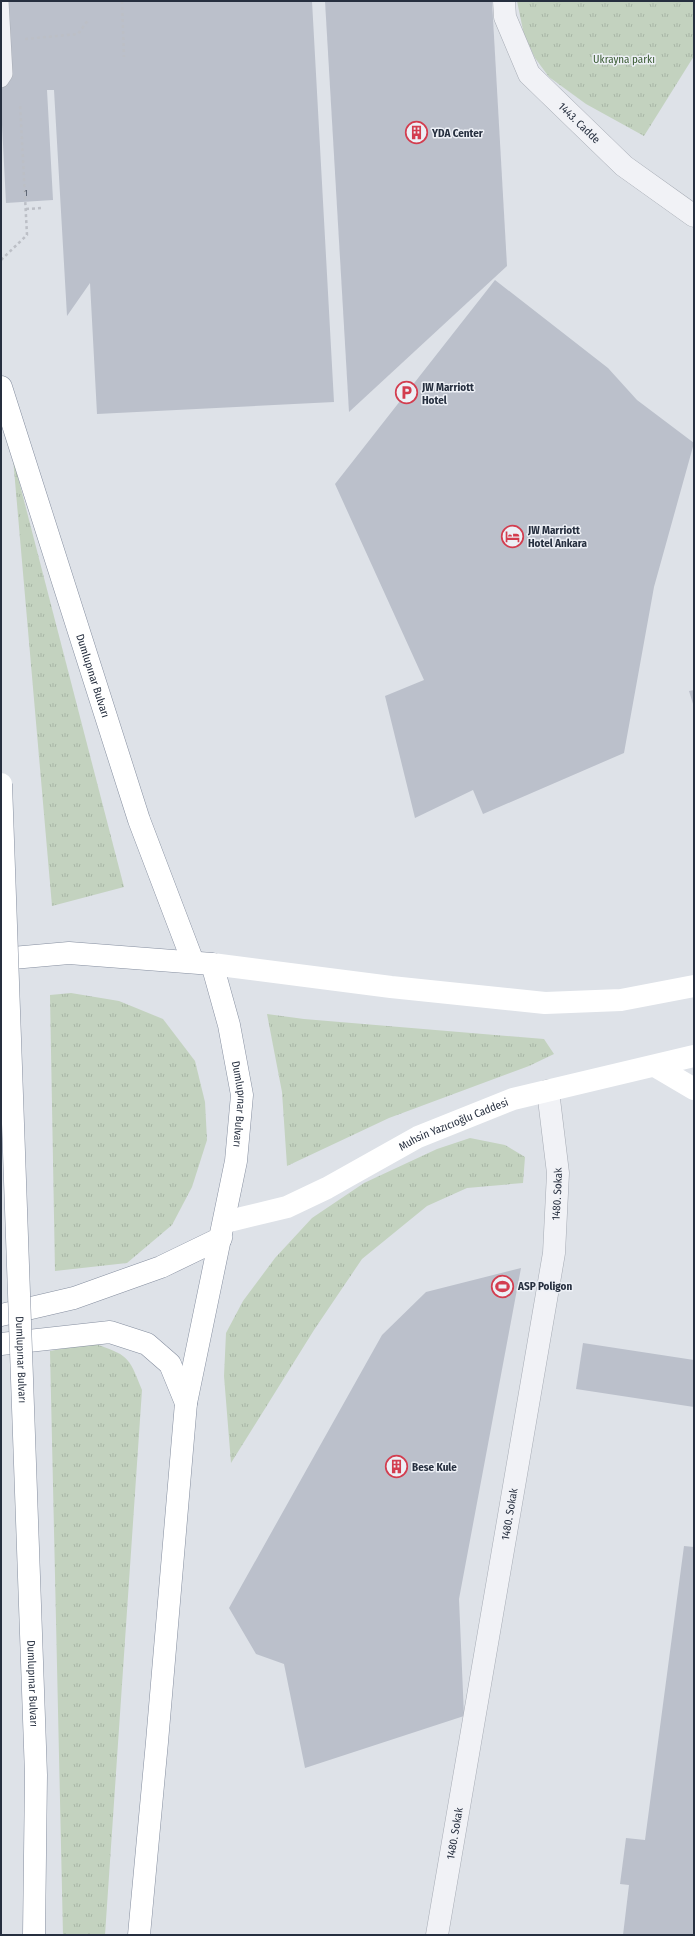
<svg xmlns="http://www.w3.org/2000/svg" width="695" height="1936" viewBox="0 0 695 1936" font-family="'Fira Sans Condensed',sans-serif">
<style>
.grass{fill:url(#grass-tufts)}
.building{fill:#bbc0cb}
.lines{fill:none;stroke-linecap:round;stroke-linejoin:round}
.lane-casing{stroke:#a7acb5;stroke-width:16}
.street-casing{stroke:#a7acb5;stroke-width:23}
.highway-casing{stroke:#858e9f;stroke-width:23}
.path{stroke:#bcbfc6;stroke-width:2.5;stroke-dasharray:3 3;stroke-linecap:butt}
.lane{stroke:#f1f2f6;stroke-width:15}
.street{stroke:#f1f2f6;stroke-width:22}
.secondary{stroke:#fff;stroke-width:22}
.highway{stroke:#fff;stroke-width:22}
.highway-bridge-casing{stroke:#858e9f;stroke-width:23;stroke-linecap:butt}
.highway-bridge{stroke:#fff;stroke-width:22}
.labels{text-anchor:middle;stroke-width:3;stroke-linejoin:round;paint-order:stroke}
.number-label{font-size:9px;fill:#4b5362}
.park-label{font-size:11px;fill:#3a5c33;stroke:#edf0f6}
.street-label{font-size:11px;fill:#262f3f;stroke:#edf0f6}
.poi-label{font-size:11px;font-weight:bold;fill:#262f3f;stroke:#edf0f6;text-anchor:start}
</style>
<defs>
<pattern id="grass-tufts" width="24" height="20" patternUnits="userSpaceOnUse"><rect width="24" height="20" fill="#c3d2bf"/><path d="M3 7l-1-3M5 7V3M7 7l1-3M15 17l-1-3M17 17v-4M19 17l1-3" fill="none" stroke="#a7b5a5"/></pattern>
</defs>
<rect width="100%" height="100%" fill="#dee2e8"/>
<g class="grass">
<path d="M517 1H694V56L644 136 586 104 549 77 535 58 524 35Z"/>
<path d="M13 458 124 887 52 906Z"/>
<path d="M71 993 119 1001 163 1019 195 1061 205 1102 207 1140 192 1187 172 1225 127 1263 55 1271 50 995Z"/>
<path d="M267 1014 304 1019 544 1039 554 1054 529 1066 389 1118 287 1166 282 1092Z"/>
<path d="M470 1138 505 1145 525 1157 523 1183 467 1188 427 1206 362 1259 314 1330 231 1463 224 1376 226 1333 243 1301 275 1258 312 1218 364 1183 437 1149Z"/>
<path d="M93 1343C128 1356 128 1354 142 1390L105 1935H63L50 1351Z"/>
</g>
<g class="building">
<path d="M1 1H312L334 402 97 414 90 283 67 316 54 90H47L53 200 6 203 1 105Z"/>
<path d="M325 1H492L507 266 349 412Z"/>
<path d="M495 280 608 368 637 400 694 443 654 587 624 753 483 814 473 790 415 818 385 696 424 680 335 484Z"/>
<path d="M694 690V707L689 691Z"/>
<path d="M521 1268 459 1599 464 1716 305 1768 284 1664 256 1654 229 1608 382 1335 426 1292Z"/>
<path d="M583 1343 694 1360V1407L576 1389Z"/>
<path d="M684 1546 694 1547V1935H623L629 1885 620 1884 626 1838 645 1840Z"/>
</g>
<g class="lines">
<defs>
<path id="lane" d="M1 80 5 74 1 1"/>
<g id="street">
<path id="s1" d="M504 1 505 17 529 74 624 166 694 216"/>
<path id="s2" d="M437 1935 554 1253 558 1173 548 1091"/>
</g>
<g id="highway">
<path id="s4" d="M1 387 139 820 193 962"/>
<path id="s5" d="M1 959 69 953 212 964 229 1025 242 1095 236 1161 186 1403 157 1742 139 1935"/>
<path d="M1 1315 74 1298 161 1267 221 1238"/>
<path d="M1 1344 110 1332 147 1344 170 1364 186 1403"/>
</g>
</defs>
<use href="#lane" class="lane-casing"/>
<use href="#street" class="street-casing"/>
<use href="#highway" class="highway-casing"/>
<g class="path">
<path d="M122 1 124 57"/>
<path d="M25 39 78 34 88 20"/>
<path d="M26 209 43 208"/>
<path d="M1 260 27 235 20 103"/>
</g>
<use href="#lane" class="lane"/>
<use href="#street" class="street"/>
<g class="secondary">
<path d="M212 964 391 987 545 1003 621 1000 694 986"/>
<path d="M655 1066 694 1089"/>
<path id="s3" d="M225 1222 287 1207 327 1188 418 1137 513 1099 694 1056"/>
</g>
<use href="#highway" class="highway"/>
<defs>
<g id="highway-bridge">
<path id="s6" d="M1 784 36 1775 34 1935"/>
</g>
</defs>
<use href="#highway-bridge" class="highway-bridge-casing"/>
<use href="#highway-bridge" class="highway-bridge"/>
</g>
<defs>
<symbol id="building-ring" viewBox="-11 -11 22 22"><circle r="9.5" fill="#edf0f6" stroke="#d33d4f" stroke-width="1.5"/><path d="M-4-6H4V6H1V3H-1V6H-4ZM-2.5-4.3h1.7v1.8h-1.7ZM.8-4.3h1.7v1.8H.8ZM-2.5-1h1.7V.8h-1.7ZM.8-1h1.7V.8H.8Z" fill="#d33d4f"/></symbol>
<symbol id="parking-ring" viewBox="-11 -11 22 22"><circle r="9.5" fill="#edf0f6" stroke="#d33d4f" stroke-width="1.5"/><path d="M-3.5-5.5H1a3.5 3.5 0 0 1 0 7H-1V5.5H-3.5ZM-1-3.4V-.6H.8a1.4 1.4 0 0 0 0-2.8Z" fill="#d33d4f"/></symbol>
<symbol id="hotel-ring" viewBox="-11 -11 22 22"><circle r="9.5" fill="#edf0f6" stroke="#d33d4f" stroke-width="1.5"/><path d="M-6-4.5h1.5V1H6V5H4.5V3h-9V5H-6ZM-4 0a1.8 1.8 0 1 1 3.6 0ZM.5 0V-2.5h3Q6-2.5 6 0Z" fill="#d33d4f"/></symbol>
<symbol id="stadium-ring" viewBox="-11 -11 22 22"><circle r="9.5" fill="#edf0f6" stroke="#d33d4f" stroke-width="1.5"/><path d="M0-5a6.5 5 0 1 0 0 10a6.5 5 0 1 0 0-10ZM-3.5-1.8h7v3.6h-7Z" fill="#d33d4f"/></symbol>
</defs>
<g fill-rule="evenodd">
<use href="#building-ring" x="404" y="120" width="25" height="25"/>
<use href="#parking-ring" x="394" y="380" width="25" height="25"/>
<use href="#hotel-ring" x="500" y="524" width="25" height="25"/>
<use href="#stadium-ring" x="490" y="1274" width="25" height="25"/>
<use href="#building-ring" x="384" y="1454" width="25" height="25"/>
</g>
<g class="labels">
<g class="number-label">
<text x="26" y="196">1</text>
</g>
<g class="park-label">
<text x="624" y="63">Ukrayna parkı</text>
</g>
<g class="street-label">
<text dy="4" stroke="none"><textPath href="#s1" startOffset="148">1443. Cadde</textPath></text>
<text dy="4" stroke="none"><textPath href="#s4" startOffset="303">Dumlupınar Bulvarı</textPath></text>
<text dy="4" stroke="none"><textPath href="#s5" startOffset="355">Dumlupınar Bulvarı</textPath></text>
<text dy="4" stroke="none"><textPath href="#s3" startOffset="250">Muhsin Yazıcıoğlu Caddesi</textPath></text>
<text dy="4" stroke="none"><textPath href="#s2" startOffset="751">1480. Sokak</textPath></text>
<text dy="4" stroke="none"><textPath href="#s6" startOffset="576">Dumlupınar Bulvarı</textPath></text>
<text dy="4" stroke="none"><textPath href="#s2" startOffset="427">1480. Sokak</textPath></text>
<text dy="4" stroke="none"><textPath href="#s6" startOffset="900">Dumlupınar Bulvarı</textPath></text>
<text dy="4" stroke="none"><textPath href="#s2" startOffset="103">1480. Sokak</textPath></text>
</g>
<g class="poi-label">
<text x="432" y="137">YDA Center</text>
<text x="422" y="391">JW Marriott<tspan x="422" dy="13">Hotel</tspan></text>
<text x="528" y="534">JW Marriott<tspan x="528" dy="13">Hotel Ankara</tspan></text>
<text x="518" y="1290">ASP Poligon</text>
<text x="412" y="1471">Bese Kule</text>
</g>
</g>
<rect width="695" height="1936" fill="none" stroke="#262f3f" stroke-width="4"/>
</svg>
